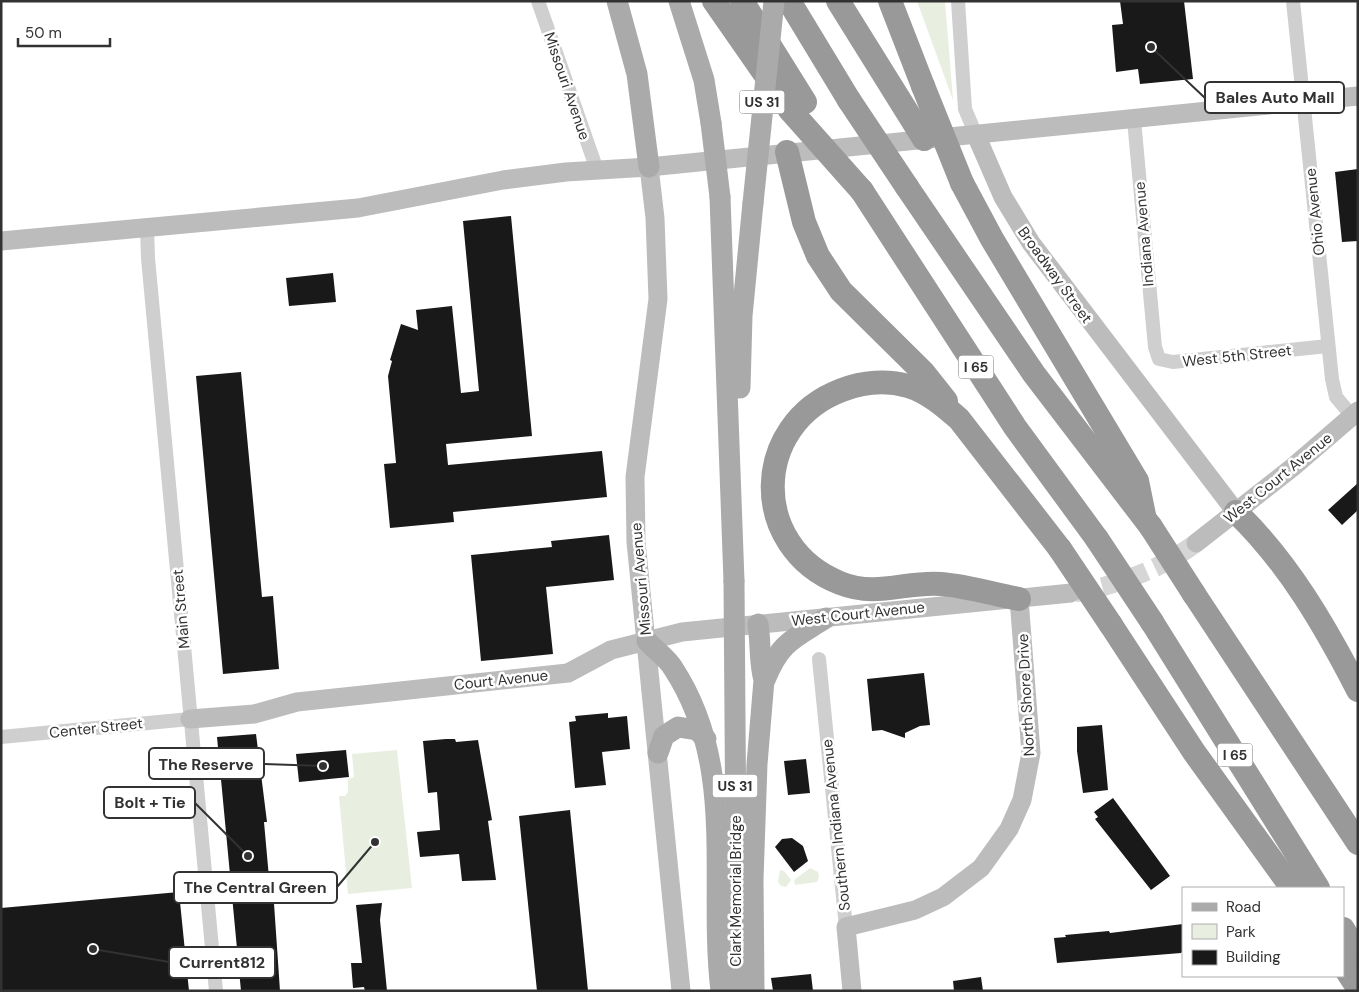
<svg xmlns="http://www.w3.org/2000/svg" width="1359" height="992" viewBox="0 0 1359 992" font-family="'DM Sans',sans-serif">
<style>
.green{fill:#e8efe0}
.building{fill:#191919}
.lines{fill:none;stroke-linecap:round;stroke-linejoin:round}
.secondary-tunnel{stroke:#d6d6d6;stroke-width:19;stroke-dasharray:19 9;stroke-linecap:butt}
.street{stroke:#cfcfcf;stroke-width:14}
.secondary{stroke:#bcbcbc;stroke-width:19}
.primary{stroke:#aaa;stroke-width:21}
.highway{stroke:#999;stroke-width:24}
.primary-bridge{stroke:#aaa;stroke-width:21}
.highway-bridge{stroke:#999;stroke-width:24}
.labels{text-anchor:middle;stroke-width:5;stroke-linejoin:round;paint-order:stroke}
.shield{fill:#fff;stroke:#707070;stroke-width:1}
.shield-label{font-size:14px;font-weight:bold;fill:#323232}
.street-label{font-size:15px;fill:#323232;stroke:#fff}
.leader{fill:none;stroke:#323232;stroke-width:2}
.callout-dot{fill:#323232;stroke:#fff;stroke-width:2}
.callout{fill:#fff;stroke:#323232;stroke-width:2}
.callout-label{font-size:16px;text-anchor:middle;font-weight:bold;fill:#323232}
</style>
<rect width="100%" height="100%" fill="#fff"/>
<g class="green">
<path d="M917 1H945L953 100Z"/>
<path d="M397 750 412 888 348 894 339 796H345L348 792V779L354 777 352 754Z"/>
<path d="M810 868 818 872 819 877 817 882 795 885 794 880Z"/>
<path d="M780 870 784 871 791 880 786 887 781 886 778 882Z"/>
</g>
<g class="building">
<path d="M1120 1H1184L1193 79 1140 84 1138 69 1116 72 1112 25 1123 24Z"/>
<path d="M1358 169V241L1342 242 1335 172Z"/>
<path d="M511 216 532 436 446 444 448 465 602 451 607 497 453 512 454 522 390 528 384 464 396 463 388 376 392 361 390 360 401 324 418 330 416 310 452 306 461 393 479 391 463 221Z"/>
<path d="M333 273 336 302 289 306 286 278Z"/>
<path d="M241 372 262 597 273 596 279 669 223 674 196 376Z"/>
<path d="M1358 483V510L1342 525 1328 510Z"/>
<path d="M609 535 614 580 546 587 553 654 481 661 471 555 552 547 551 541Z"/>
<path d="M924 673 930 725 920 726 905 733V738L882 730 872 731 867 679Z"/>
<path d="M608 713V718L627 716 630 749 602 752 606 785 575 788 569 722 576 721 575 716Z"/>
<path d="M1102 725 1108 790 1083 793 1077 751V727Z"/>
<path d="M256 734 267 822H264L270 889H273L280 991H241L217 737Z"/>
<path d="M446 739H455L456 742 478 740 492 820 488 821 496 880 462 881 459 854 420 857 417 832 440 830 437 792 428 793 423 741Z"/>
<path d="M346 750 349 777 299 782 296 754Z"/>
<path d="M806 759 810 793 788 795 784 761Z"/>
<path d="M1113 798 1170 876 1151 890 1095 819 1098 817 1094 812Z"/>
<path d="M570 810 588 991H537L519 816Z"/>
<path d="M792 838 803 846 808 861 794 872 775 847 782 839Z"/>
<path d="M179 892 189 991H1V908Z"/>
<path d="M382 903 380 920 387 991H365L364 987 353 988 351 963H362L356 905Z"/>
<path d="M1183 924V951L1181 953 1057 963 1054 938 1066 937 1065 935 1109 931 1110 933Z"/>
<path d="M811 974 813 991H773L771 978Z"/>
<path d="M981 977 983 991H954L953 981Z"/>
</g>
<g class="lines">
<path class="secondary-tunnel" d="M1075 593C1118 585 1161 569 1196 543"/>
<g class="street">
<path d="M538 1 597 170"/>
<path d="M958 1 965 109 976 135"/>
<path d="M1293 1 1332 379 1336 397 1352 416"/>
<path d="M1134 120 1155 347 1159 359 1173 362 1328 346"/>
<path d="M147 228 148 258 216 991"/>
<path d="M819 659 846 927"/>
<path d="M1 737 190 719"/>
</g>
<g class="secondary">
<path d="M976 135 1003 197 1031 243 1236 512"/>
<path d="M649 167 655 218 658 299 635 477 636 542 681 991"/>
<path d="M1 241 358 208 503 180 566 172 649 167 1358 96"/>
<path d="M1196 543 1293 467 1358 411"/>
<path d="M190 719 254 714 297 702 568 673 611 650 682 632 1071 593"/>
<path d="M852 991 846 927 915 910 943 897 981 868 1009 829 1022 800 1031 753 1019 599"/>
</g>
<g class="primary">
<path d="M617 1 637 74 649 167"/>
<path d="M679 1 704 80 711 123"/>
<path d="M720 197 734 581"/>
<path d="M740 388 742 316 753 203"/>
<path d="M647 641C655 650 667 658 673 668 738 767 708 881 721 991"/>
<path d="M765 680C780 642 793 639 826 618"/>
<path d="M658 753 664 736 678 727 697 730 706 739"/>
<path d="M754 991 753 879 757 764 764 680C759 663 761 643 758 624"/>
</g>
<g class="highway">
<path d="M714 1 790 110"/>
<path d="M742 1 805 102"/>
<path d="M789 1 849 100"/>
<path d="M838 1 924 139"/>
<path d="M890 1 923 86"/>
<path d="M787 152 804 222 818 256 841 291 923 372 946 401"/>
<path d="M962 183 992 239 1137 481 1144 515"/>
<path d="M907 187 1034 374 1151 527"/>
<path d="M862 191 1015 427 1097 539"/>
<path d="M1236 512C1288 562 1325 626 1358 690"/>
<path d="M1194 594 1358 843"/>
<path d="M1019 599C993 594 967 586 941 584 906 581 877 598 840 583 749 547 751 424 842 390 863 382 887 380 908 386 928 392 944 406 959 419L1060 549"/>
<path d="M1152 622 1318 888"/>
<path d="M1111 625 1194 752 1292 888"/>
<path d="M1343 929 1358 954"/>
<path d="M1343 965 1358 988"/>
</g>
<g class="primary-bridge">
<path d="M711 123 720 197"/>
<path d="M753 203 774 1"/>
<path d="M734 581 737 991"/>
</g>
<g class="highway-bridge">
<path d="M923 86 962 183"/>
<path d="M849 100 907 187"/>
<path d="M790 110 862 191"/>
<path d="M1151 527 1194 594"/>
<path d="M1097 539 1152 622"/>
<path d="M1060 549 1111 625"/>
</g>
</g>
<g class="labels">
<g class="shield">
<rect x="739.5" y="90.5" width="45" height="23" rx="4"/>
<rect x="958.5" y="355.5" width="35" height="23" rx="4"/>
<rect x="1217.5" y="743.5" width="35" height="23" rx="4"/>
<rect x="712.5" y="774.5" width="45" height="23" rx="4"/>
</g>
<g class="shield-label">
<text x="762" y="107">US 31</text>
<text x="976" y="372">I 65</text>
<text x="1235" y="760">I 65</text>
<text x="735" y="791">US 31</text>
</g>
<g class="street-label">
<text transform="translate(567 86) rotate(71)" y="5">Missouri Avenue</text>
<text transform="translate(1315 212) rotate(-96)" y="5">Ohio Avenue</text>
<text transform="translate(1144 234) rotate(-95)" y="5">Indiana Avenue</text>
<text transform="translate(1055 275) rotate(54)" y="5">Broadway Street</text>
<text transform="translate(1237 356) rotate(-6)" y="5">West 5th Street</text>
<text transform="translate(1278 478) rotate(-39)" y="5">West Court Avenue</text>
<text transform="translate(641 579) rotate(-95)" y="5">Missouri Avenue</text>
<text transform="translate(181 609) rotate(-95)" y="5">Main Street</text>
<text transform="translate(858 614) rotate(-6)" y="5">West Court Avenue</text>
<text transform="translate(501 680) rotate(-6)" y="5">Court Avenue</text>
<text transform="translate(1026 695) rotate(-93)" y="5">North Shore Drive</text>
<text transform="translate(96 728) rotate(-6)" y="5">Center Street</text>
<text transform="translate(836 825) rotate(-96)" y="5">Southern Indiana Avenue</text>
<text transform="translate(736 891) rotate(-90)" y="5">Clark Memorial Bridge</text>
</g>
</g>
<path class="leader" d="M1151 47L1205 98M323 766L264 764M248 856L195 803M375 842L337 887M93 949L169 962"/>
<g class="callout-dot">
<circle cx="1151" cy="47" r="5"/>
<circle cx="323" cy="766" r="5"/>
<circle cx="248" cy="856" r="5"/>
<circle cx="375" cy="842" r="5"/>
<circle cx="93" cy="949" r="5"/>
</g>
<g class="callout">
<rect x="1205" y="82" width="139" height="31" rx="5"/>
<rect x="149" y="748" width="115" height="31" rx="5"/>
<rect x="104" y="787" width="91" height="31" rx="5"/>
<rect x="174" y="872" width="163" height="31" rx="5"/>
<rect x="169" y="947" width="106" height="31" rx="5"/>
</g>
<g class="callout-label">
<text x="1275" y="103">Bales Auto Mall</text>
<text x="206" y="770">The Reserve</text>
<text x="150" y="808">Bolt + Tie</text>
<text x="255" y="893">The Central Green</text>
<text x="222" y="968">Current812</text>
</g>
<rect width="1359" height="992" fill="none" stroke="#323232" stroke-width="5"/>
<rect x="1182" y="887" width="162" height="90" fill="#ffffff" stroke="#adadad"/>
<rect x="1192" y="903" width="25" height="8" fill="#aaaaaa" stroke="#adadad"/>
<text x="1226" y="912" font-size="15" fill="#323232">Road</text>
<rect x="1192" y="924" width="25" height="15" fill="#e8efe0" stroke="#adadad"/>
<text x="1226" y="937" font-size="15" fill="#323232">Park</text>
<rect x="1192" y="950" width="25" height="15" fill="#191919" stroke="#adadad"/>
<text x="1226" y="962" font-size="15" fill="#323232">Building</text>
<path d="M18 38v8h92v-8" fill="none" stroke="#323232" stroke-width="2.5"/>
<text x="25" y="38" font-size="15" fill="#323232" stroke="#ffffff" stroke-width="4" paint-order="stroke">50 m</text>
</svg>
